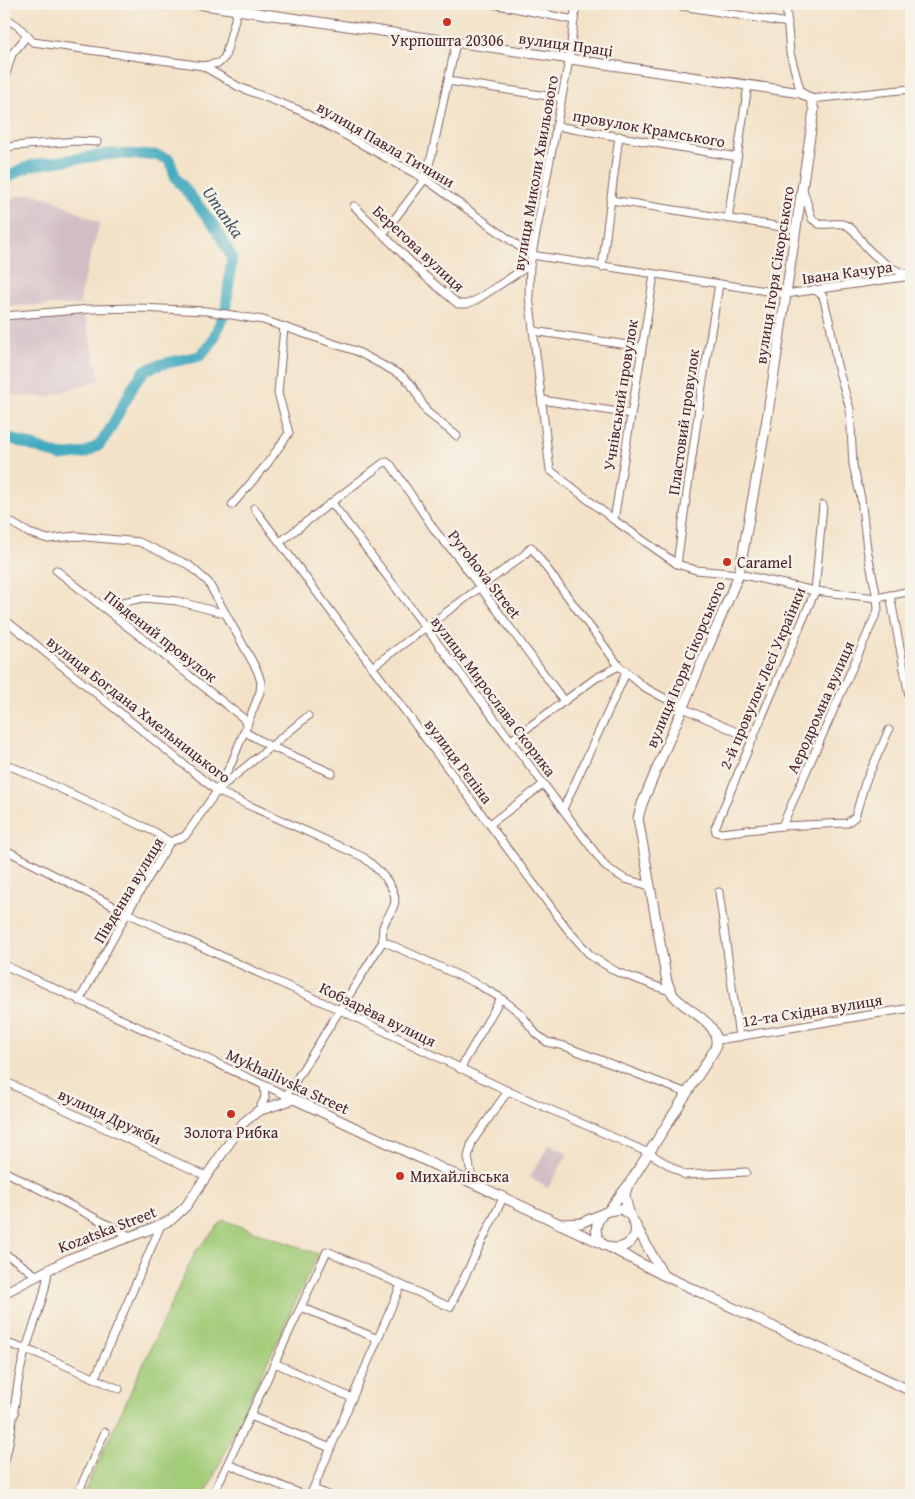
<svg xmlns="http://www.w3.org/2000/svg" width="915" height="1499" viewBox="0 0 915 1499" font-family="'Gentium Book Plus',serif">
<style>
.industrial{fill:#d2bdc5}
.green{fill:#a2cc78;stroke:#767652}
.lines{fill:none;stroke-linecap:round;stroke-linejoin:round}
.river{stroke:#3ea8be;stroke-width:11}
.minor-casing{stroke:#856362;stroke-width:9}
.major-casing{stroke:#856362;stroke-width:11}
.minor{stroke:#fff;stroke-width:7}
.major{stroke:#fff;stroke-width:9}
.poi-dot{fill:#c8321e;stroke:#f7f3e8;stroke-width:2}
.labels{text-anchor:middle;stroke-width:5;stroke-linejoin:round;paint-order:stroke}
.poi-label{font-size:16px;fill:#4a1f2b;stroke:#f7f3e8}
.street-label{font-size:16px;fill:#4a1f2b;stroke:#f7f3e8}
.water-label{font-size:18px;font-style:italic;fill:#455666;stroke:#f7f3e8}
</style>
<rect width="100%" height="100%" fill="#f7f3e8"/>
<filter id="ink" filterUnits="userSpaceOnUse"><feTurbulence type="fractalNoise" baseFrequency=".02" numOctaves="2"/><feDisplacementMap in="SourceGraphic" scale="10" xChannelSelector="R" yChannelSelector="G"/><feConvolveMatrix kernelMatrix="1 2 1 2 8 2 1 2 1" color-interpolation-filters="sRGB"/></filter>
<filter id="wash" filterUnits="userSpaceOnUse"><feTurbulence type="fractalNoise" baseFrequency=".0096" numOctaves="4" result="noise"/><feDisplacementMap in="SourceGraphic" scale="20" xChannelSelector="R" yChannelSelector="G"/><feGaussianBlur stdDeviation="1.12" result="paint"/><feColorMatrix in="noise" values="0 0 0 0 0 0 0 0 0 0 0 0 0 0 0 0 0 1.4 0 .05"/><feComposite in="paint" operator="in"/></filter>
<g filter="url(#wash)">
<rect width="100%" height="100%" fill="#f3e2c8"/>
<g class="industrial">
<path d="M30 193 52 199 100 223 82 287 80 305 4 306V210L8 203 17 196Z"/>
<path d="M84 315 100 380 48 397 21 396 4 393V320Z"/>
<path d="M550 1143 568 1154 548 1188 530 1177Z"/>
</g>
<path class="green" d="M223 1220 318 1254 205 1495H83L195 1252Z"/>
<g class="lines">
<path class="river" d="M4 180 20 170 33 165 111 154 155 155 169 159 176 178 216 228 232 257 226 308 212 342 200 356 162 364 145 370 135 383 109 431 99 445 85 453 61 456 4 436"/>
</g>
</g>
<g filter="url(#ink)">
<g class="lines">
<defs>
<g id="minor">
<path d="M493 4 574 20"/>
<path d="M576 4 569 60 530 265 529 296 550 470 614 520 677 564 696 570 739 574 815 591 877 598 911 591"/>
<path d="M670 4 788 23"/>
<path d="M786 4 790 53 801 93"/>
<path d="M4 17 18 26 33 42 203 66 239 87 301 111 425 179 531 255 786 294 911 276"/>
<path d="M203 66 219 63 225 57 239 4"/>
<path d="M4 80 12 54 27 36"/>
<path d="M448 81 561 98"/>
<path d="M811 99 911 89"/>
<path d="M556 126 737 157"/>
<path d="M4 149 13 146 77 141 97 142"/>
<path d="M803 189 812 219 819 224C826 225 835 223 842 224 854 226 860 240 867 248 879 260 893 271 909 275"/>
<path d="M611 200 795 229"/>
<path d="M354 206 425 276 458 304H467L476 300 530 265"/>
<path d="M728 219 748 85"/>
<path d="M383 234 425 179 432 154 456 43"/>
<path d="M602 267 619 136"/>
<path d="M4 316 90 309 139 308 207 311 263 320 356 351 401 375 411 384 427 412 457 436"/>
<path d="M533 331 641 347"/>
<path d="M542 400 631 414"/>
<path d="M332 503 606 867 625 879 650 886"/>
<path d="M232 505 267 464 289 433 278 393 284 327"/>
<path d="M823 505 815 591 715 828 716 832 721 833 782 826 847 823 855 817 865 783 889 730"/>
<path d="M254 508 568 930 591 956 617 972 672 992"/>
<path d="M4 518 29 533 48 539 76 536 139 542 189 565 208 582 257 670 261 682 260 692 232 762 217 791 185 836 170 842 127 913 79 1001"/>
<path d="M614 520 654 275"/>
<path d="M280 542 383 463 387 462 391 465 436 532 457 556 564 701"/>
<path d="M677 564 702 386 719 284"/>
<path d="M56 570 243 718 247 726"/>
<path d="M890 595 911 706"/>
<path d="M101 606 144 598 177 601 226 614"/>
<path d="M4 619 217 791 363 857C376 867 402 890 393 908 385 923 381 923 383 941"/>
<path d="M372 667 524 555 531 547 619 666 644 687 683 708 752 739"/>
<path d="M245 732 270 746 332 773"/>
<path d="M511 740 596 678 619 666"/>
<path d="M4 763 155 832 170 842"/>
<path d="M221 787 308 716"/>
<path d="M563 809 626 673"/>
<path d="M490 824 544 784"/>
<path d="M782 826 878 610 877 598 867 549 861 498 853 465 850 409 837 365 830 324 823 296 814 289"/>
<path d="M4 849 127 913 340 1010 508 1091 649 1153 685 1175 746 1172"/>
<path d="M719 892 739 1037"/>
<path d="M383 941 475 983 501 998 521 1014 536 1034 547 1042 564 1046 687 1093"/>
<path d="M4 965 294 1099"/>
<path d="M718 1040 911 1008"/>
<path d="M460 1069 501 998"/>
<path d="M4 1081 206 1176"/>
<path d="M286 1096 383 941"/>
<path d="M258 1111 265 1098 264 1085"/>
<path d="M4 1171 130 1236"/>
<path d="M473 1184 468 1157 472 1142 508 1091"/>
<path d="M4 1254 15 1260 37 1276"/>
<path d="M301 1307 378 1339"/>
<path d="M4 1342 39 1354 119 1389"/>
<path d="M275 1363 352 1398"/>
<path d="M95 1378 161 1225"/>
<path d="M4 1410 15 1413"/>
<path d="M250 1416 331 1448"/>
<path d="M4 1464C14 1430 14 1393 23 1359 31 1329 45 1301 48 1270"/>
<path d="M228 1464 304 1495"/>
<path d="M313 1489 401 1285"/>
<path d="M77 1495 105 1432"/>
<path d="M213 1495 327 1251 450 1307 503 1198"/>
<path d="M310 1495 313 1489 329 1495"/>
</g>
<g id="major">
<path d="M197 4 801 93 811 99 814 110 767 419 739 574 642 804 638 818 667 982C669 986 671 992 674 996 689 1013 723 1023 715 1049L629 1184 608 1211 581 1223 559 1224"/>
<path d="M627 1188 625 1194 626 1201 630 1215 663 1275"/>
<path d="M608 1211 621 1209 630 1215"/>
<path d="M602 1215C594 1225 594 1236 604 1245"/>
<path d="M612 1248C626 1249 638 1239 635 1225"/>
<path d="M4 1293 69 1259 148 1230 171 1220 186 1206 243 1123 258 1111 294 1099 611 1248 663 1275 911 1391"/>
</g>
</defs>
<use href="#minor" class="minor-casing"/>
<use href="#major" class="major-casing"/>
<use href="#minor" class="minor"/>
<use href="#major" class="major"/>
</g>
</g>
<g class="poi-dot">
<circle cx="447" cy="22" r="5"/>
<circle cx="727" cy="562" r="5"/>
<circle cx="231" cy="1114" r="5"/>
<circle cx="400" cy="1176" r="5"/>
</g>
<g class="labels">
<g class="poi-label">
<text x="447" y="46">Укрпошта 20306</text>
<text x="737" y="568" text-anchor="start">Caramel</text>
<text x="231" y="1138">Золота Рибка</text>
<text x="410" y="1182" text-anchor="start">Михайлівська</text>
</g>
<g class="street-label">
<text transform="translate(566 44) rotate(8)" y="6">вулиця Праці</text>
<text transform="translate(649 128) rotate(10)" y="6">провулок Крамського</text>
<text transform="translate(386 144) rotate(30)" y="6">вулиця Павла Тичини</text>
<text transform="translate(535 173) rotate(-80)" y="6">вулиця Миколи Хвильового</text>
<text transform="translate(419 248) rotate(43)" y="6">Берегова вулиця</text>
<text transform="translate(847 272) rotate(-8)" y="6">Івана Качура</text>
<text transform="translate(774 275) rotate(-81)" y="6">вулиця Ігоря Сікорського</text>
<text transform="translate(620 395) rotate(-81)" y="6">Учнівський провулок</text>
<text transform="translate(683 422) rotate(-82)" y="6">Пластовий провулок</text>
<text transform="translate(485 574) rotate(52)" y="6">Pyrohova Street</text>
<text transform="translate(161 636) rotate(38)" y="6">Південий провулок</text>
<text transform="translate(685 664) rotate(-67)" y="6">вулиця Ігоря Сікорського</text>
<text transform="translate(762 678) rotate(-67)" y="6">2-й провулок Лесі Українки</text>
<text transform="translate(494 696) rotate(53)" y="6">вулиця Мирослава Скорика</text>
<text transform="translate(820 707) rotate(-66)" y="6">Аеродромна вулиця</text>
<text transform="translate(139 709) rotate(38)" y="6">вулиця Богдана Хмельницького</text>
<text transform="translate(459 761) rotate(53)" y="6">вулиця Рєпіна</text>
<text transform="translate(128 890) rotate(-59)" y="6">Південна вулиця</text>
<text transform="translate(812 1010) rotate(-9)" y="6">12-та Східна вулиця</text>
<text transform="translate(378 1014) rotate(26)" y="6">Кобзарèва вулиця</text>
<text transform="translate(288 1081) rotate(25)" y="6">Mykhailivska Street</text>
<text transform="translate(110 1116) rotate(25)" y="6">вулиця Дружби</text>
<text transform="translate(107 1229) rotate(-21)" y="6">Kozatska Street</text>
</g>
<g class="water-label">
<text transform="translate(223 212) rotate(55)" y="6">Umanka</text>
</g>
</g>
<rect width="915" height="1499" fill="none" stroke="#f7f3e8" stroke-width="20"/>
</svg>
